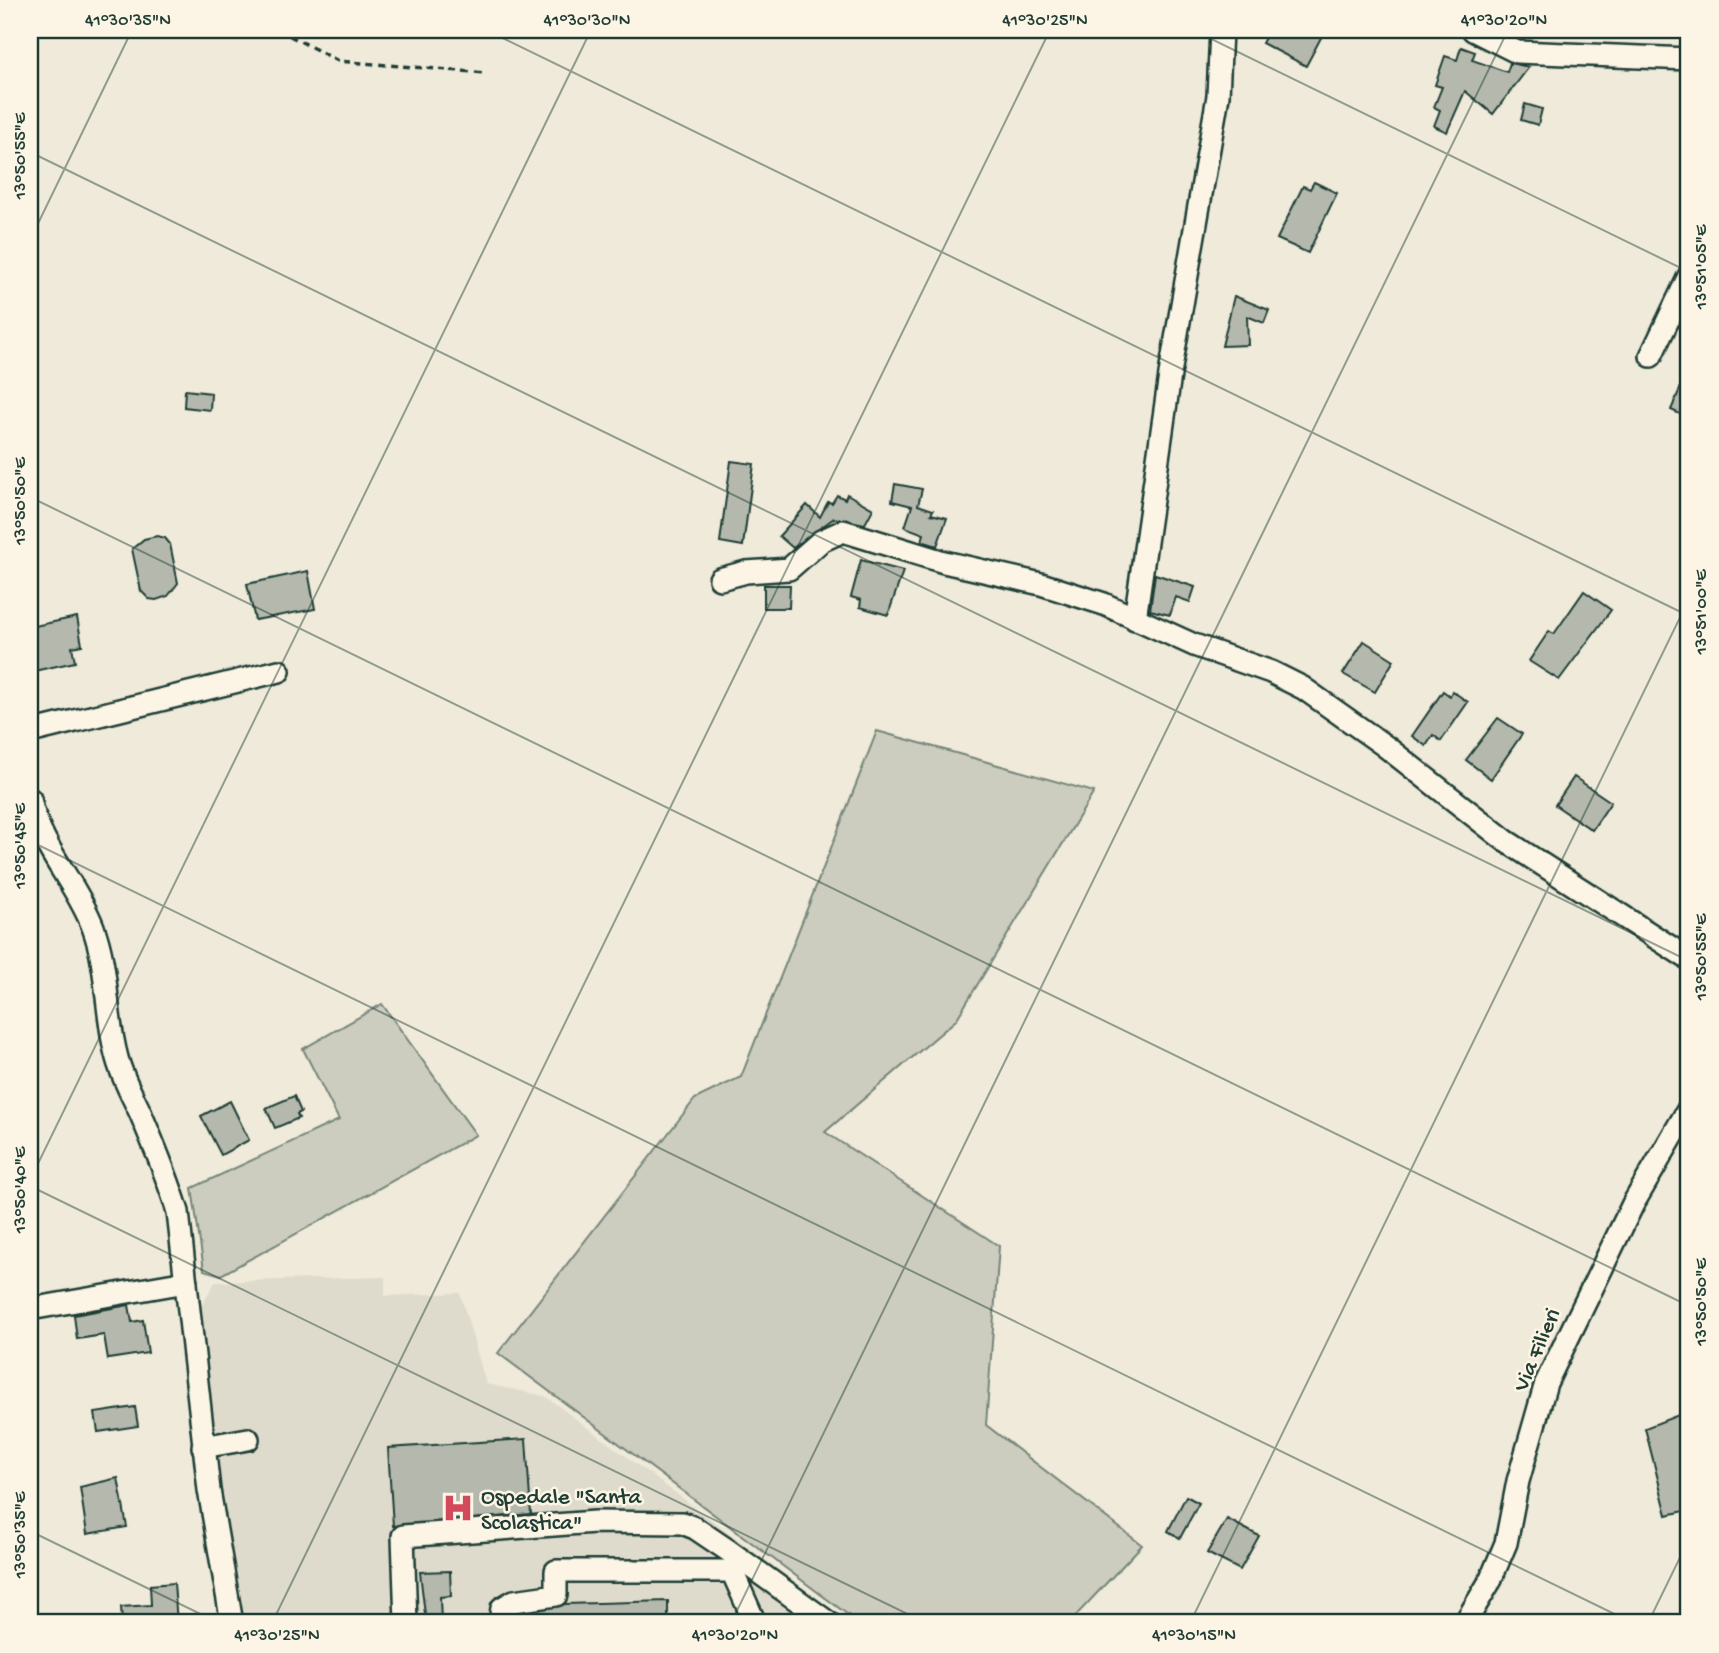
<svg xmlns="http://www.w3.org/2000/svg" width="1719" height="1653" viewBox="0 0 1719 1653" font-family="'Gochi Hand',sans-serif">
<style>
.built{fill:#dedbcc}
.green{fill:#cccdbf;stroke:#76857a;stroke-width:2}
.building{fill:#b5b9ad;stroke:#1f3d34;stroke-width:2}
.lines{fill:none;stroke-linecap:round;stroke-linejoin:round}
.minor-casing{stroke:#1f3d34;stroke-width:26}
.path{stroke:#1f3d34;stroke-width:3.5;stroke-dasharray:7 5;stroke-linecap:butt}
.minor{stroke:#fcf5e5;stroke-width:21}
.ticks{fill:none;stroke:#1f3d34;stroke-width:2;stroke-opacity:0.45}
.labels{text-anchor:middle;stroke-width:5;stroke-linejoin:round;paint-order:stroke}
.street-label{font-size:23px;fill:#1f3d34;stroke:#fcf5e5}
.poi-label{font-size:23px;fill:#1f3d34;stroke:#fcf5e5;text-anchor:start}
.neatline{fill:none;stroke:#1f3d34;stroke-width:2.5}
.ticks-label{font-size:18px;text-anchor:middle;fill:#1f3d34}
</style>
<rect width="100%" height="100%" fill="#efeada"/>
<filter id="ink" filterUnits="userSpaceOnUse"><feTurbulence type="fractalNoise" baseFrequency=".0143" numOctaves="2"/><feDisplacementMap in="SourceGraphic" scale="14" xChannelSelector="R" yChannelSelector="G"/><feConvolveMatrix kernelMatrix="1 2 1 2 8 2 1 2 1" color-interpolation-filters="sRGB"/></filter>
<g filter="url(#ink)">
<path class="built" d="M385 1277V1296L460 1293 486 1384 545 1396 850 1623H240L209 1425 199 1311 215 1282Z"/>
<g class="green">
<path d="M877 731 1094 792 956 1020 825 1132 999 1246 986 1425 1142 1545 1069 1623H859L498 1353 695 1099 741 1077Z"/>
<path d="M382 1004 476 1135 221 1275 204 1270 192 1188 339 1120 303 1049Z"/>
</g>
<g class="building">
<path d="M1269 30H1325L1306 66 1262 43Z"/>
<path d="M1461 47 1475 52 1472 60 1507 72 1510 63 1529 67 1493 114 1465 91 1447 132 1434 126 1440 110 1434 107 1442 87 1435 85 1445 56 1457 60Z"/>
<path d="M1525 104 1542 109 1538 125 1521 120Z"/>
<path d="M1314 182 1337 193 1308 253 1277 239 1303 186 1310 189Z"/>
<path d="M1234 296 1269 310 1264 323 1247 316 1248 345 1222 346Z"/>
<path d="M1689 368V418L1671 410Z"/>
<path d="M185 390 211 393 210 410 184 407Z"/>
<path d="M731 461 754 464 743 546 720 542Z"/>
<path d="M895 484 922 489 918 505 933 510 931 514 947 518 937 546 922 541 924 534 905 527 912 506 892 501Z"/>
<path d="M847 494 873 509 865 524 834 518 793 548 779 536 807 505 820 517 828 502 832 503 837 495 845 499Z"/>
<path d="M157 536 165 538 170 544 178 583 168 596 156 600 149 599 141 591 132 549 144 539Z"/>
<path d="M861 560 903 571 888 615 860 607 861 600 851 597Z"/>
<path d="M308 571 315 609 255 620 247 584Z"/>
<path d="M1155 574 1195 587 1190 602 1176 597 1170 615 1150 610Z"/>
<path d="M764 585H790L789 608H764Z"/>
<path d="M1584 591 1611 610 1559 680 1529 661 1549 631 1554 634Z"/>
<path d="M77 617 82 645 72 647 75 662 34 671 30 627Z"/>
<path d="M1364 641 1394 660 1375 692 1343 674Z"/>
<path d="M1443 691 1450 696 1452 691 1468 702 1441 741 1433 735 1426 746 1412 736Z"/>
<path d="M1498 718 1522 734 1491 779 1466 760Z"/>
<path d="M1574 777 1611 802 1592 830 1555 805Z"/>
<path d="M294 1096 301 1112 297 1114 299 1118 275 1128 266 1108Z"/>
<path d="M230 1101 249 1140 221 1155 201 1116Z"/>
<path d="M129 1305 132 1322 143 1320 148 1353 108 1359 104 1335 77 1339 74 1315Z"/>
<path d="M135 1407 138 1426 98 1432 95 1413Z"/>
<path d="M1689 1411V1510L1667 1515 1645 1428Z"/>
<path d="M526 1439 531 1514 393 1526 388 1448Z"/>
<path d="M118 1478 127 1527 87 1534 80 1487Z"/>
<path d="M1186 1496 1199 1503 1180 1538 1168 1531Z"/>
<path d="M1227 1519 1259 1536 1240 1570 1207 1553Z"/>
<path d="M450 1571 451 1596 440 1597 441 1623H426L420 1572Z"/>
<path d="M174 1583 177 1623 122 1622 121 1607 151 1605 150 1585Z"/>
<path d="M668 1601V1623H534V1611L565 1604Z"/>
</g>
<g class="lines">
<defs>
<g id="minor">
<path d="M1473 30 1517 52 1689 59"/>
<path d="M1651 356 1689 276"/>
<path d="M720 579 746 572 789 569 821 541 843 531 944 562 1041 584 1104 604 1194 645 1271 672 1303 688 1385 746 1506 841 1689 959"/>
<path d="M1135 619 1171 368 1218 96 1221 30"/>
<path d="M30 732 279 671"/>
<path d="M30 799C40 848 76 882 93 927 109 970 105 1015 117 1058 122 1077 132 1095 140 1112 154 1145 168 1178 178 1212L209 1490 232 1623"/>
<path d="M30 1309 186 1282"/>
<path d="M203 1447 248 1439"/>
<path d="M406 1623 403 1536 595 1522 682 1523 695 1528 729 1551 829 1623"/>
<path d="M500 1623 502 1608 514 1601 556 1595V1571H732L755 1623"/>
<path d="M1465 1623 1490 1581 1506 1543 1518 1481 1546 1383 1633 1204 1689 1108"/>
</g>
</defs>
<use href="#minor" class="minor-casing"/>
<path class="path" d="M279 30 338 61 486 73"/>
<use href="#minor" class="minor"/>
</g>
</g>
<path class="ticks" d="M486 30 1689 616M1193 30 1689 272M30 152 1689 961M30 240 132 30M30 497 1689 1306M30 841 1633 1623M30 1180 591 30M30 1186 926 1623M30 1531 219 1623M272 1623 1050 30M731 1623 1508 30M1190 1623 1689 599M1648 1623 1689 1539"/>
<defs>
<symbol id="hospital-bare" viewBox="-9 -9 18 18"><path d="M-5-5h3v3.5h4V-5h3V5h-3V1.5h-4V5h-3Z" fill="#d1495b" stroke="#fcf5e5" stroke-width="2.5" paint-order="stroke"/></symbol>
</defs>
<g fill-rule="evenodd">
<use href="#hospital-bare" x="436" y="1486" width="44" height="44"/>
</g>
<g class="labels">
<g class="street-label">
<text transform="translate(1535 1349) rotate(-67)" y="8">Via Filieri</text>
</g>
<g class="poi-label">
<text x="481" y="1503">Ospedale "Santa<tspan x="481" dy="26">Scolastica"</tspan></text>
</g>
</g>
<rect width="1719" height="1653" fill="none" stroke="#fcf5e5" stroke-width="77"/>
<rect x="38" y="38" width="1642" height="1576" class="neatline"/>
<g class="ticks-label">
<text x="128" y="25">41°30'35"N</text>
<text x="587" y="25">41°30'30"N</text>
<text x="1045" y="25">41°30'25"N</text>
<text x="1504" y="25">41°30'20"N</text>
<text transform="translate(19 156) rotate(-90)" y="6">13°50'55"E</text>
<text transform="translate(1700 267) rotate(-90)" y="6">13°51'05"E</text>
<text transform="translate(19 501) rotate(-90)" y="6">13°50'50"E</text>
<text transform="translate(1700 612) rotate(-90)" y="6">13°51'00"E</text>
<text transform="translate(19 846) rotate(-90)" y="6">13°50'45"E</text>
<text transform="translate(1700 957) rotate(-90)" y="6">13°50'55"E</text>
<text transform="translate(19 1190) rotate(-90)" y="6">13°50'40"E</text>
<text transform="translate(1700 1302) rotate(-90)" y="6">13°50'50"E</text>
<text transform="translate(19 1535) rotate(-90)" y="6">13°50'35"E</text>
<text x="277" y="1640">41°30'25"N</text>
<text x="735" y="1640">41°30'20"N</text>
<text x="1194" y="1640">41°30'15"N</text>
</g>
</svg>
